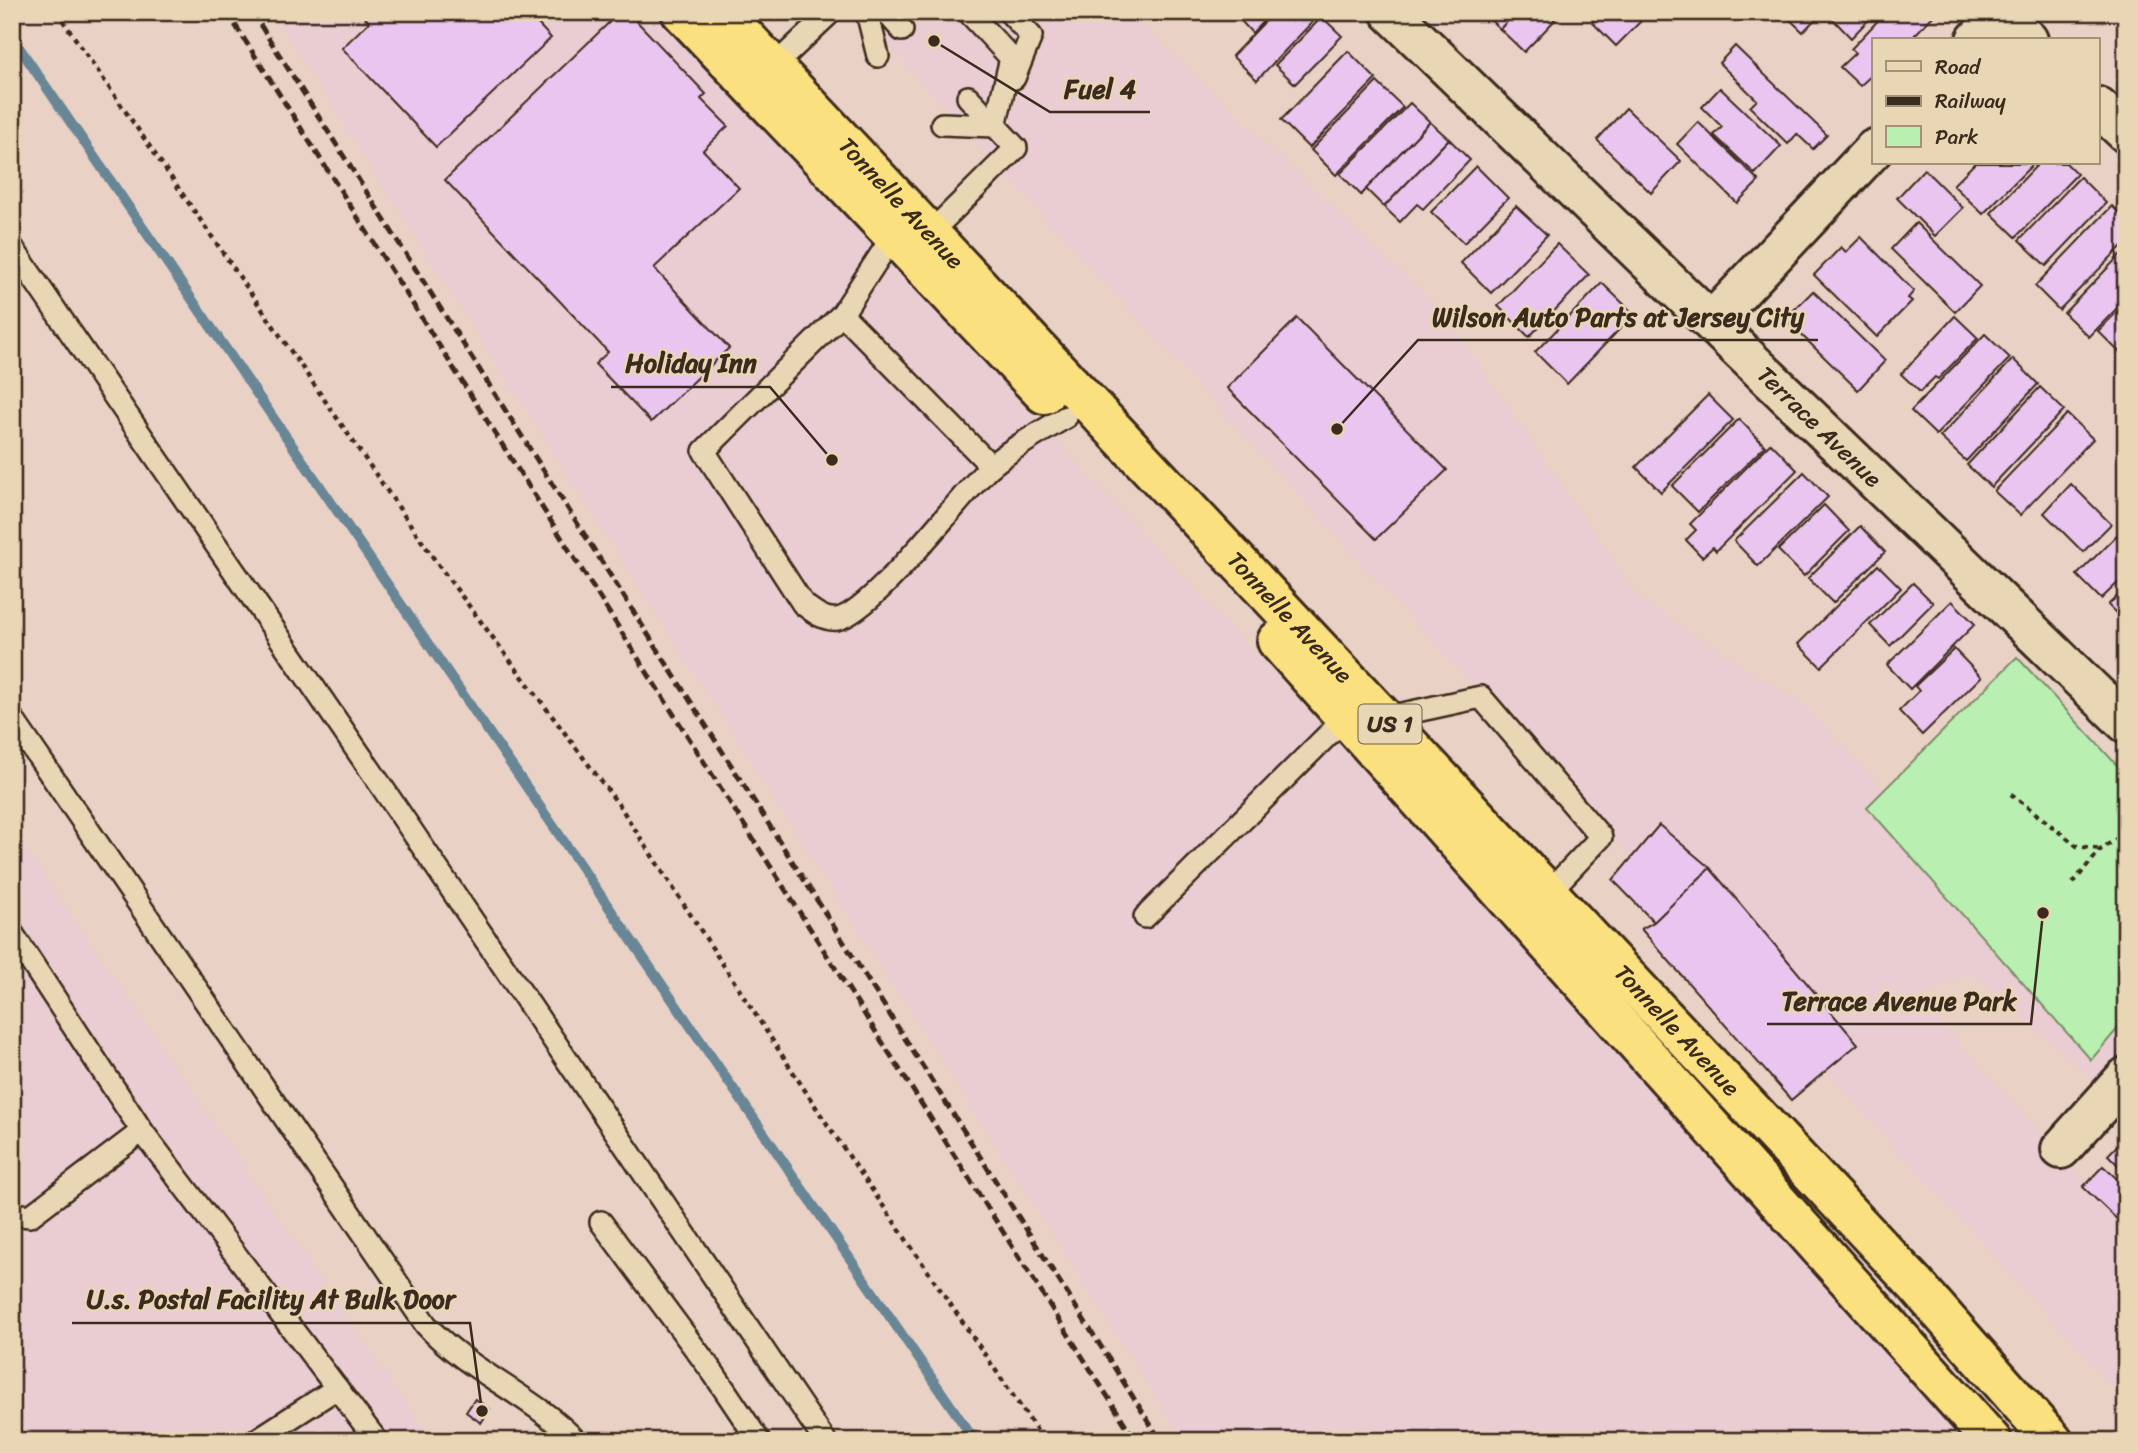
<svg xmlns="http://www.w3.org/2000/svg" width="2138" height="1453" viewBox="0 0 2138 1453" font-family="Sriracha,sans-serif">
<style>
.built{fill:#e9cdd2}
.green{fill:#b9efb1;stroke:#7a8c68;stroke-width:2}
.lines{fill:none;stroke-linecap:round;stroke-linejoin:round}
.stream{stroke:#678695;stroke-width:10}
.building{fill:#eac5ef;stroke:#3b2a1e;stroke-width:2}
.service-casing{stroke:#3b2a1e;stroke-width:26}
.minor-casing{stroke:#3b2a1e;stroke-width:44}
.trunk-casing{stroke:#3b2a1e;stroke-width:44}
.path{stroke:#3b2a1e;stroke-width:4.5;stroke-dasharray:5 5;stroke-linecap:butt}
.service{stroke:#e9d6b4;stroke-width:21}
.minor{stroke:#e9d6b4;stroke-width:38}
.trunk{stroke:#fbe080;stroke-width:38}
.rail{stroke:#3b2a1e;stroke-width:5;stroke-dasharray:10 5;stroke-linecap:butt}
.labels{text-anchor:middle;stroke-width:5;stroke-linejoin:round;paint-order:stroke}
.shield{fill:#e9d6b4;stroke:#6f5e4b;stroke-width:2}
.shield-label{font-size:23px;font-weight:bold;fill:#3b2a1e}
.street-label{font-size:24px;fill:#3b2a1e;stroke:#e9d6b4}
.leader{fill:none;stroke:#3b2a1e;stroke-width:2.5}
.callout-dot{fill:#3b2a1e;stroke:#e9d6b4;stroke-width:2.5}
.callout-label{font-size:26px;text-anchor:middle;font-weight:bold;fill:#3b2a1e;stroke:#e9d6b4;stroke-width:5;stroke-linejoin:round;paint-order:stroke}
</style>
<rect width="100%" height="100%" fill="#e9d1c6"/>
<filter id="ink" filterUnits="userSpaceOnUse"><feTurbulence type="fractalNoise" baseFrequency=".0143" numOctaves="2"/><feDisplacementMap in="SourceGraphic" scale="14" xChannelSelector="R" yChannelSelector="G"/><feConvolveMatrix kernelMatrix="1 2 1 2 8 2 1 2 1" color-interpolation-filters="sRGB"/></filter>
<g filter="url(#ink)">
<g class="built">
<path d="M272 12H657L1357 764 1965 1441H1185Z"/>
<path d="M858 12H1128L1442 311 1639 599 1803 705 2126 1038V1081L2115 1099 1971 972 1918 998 2126 1228V1400Z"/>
<path d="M12 829 431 1441H12Z"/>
</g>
<path class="green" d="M2017 657 2126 775V1019L2091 1060 1867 807Z"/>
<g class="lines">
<path class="stream" d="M12 37 975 1441"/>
</g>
<g class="building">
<path d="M360 12H527L551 38 436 147 342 48 369 22Z"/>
<path d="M620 12H628L706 94 701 99 728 126 703 150 739 188 654 268 729 348 651 422 595 364 608 352 445 180Z"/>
<path d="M1233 12H1272L1252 33Z"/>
<path d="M1274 12H1318L1320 14 1257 80 1232 56Z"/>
<path d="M1482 12H1516L1500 29Z"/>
<path d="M1516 12H1547L1555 20 1524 52 1500 29Z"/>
<path d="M1602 12H1650L1616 46 1592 22Z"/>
<path d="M1782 12H1822L1803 32Z"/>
<path d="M1826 12H1876L1851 38Z"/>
<path d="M1886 12H1933L1935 14 1910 40H1874V73L1860 86 1840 67 1855 53 1851 49Z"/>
<path d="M1322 17 1342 36 1295 84 1275 65Z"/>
<path d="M1735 46 1827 135 1813 149 1797 134 1788 144 1750 107 1757 100 1719 63Z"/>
<path d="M1348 51 1376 79 1309 148 1281 120Z"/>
<path d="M1377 82 1403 107 1336 175 1311 150Z"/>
<path d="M1720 88 1781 146 1755 174 1714 135 1722 127 1702 107Z"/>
<path d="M1410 103 1430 122 1361 195 1340 174Z"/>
<path d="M1626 108 1681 161 1651 193 1597 140Z"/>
<path d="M1430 122 1449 139 1384 207 1366 189Z"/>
<path d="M1698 122 1759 181 1737 203 1677 144Z"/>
<path d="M1449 139 1470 160 1423 209 1417 204 1400 222 1384 207Z"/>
<path d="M1975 163H2034L1983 214 1953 185Z"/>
<path d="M2039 163H2066L2077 174 2016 237 1991 213Z"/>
<path d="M1476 166 1508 198 1464 243 1431 212Z"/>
<path d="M1924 169 1963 208 1935 236 1897 198Z"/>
<path d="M2080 177 2106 203 2046 266 2019 240Z"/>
<path d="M1516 206 1547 235 1491 293 1461 263Z"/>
<path d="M2112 206 2126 220V242L2059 310 2035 286Z"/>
<path d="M1916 223 1980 286 1955 312 1891 249Z"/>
<path d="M1861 237 1914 291 1908 298 1912 301 1877 337 1814 275 1841 247 1846 252Z"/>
<path d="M1557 244 1589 275 1529 337 1498 306Z"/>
<path d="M2126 249V299L2089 337 2064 313Z"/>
<path d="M1602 283 1634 314 1567 384 1535 352Z"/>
<path d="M1813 291 1885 361 1858 390 1785 319Z"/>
<path d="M2126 303V352L2122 355 2098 331Z"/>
<path d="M1955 316 1978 338 1938 379 1935 377 1920 392 1901 374Z"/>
<path d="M1297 318 1447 470 1376 539 1227 388Z"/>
<path d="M1985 334 2010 358 1936 435 1911 411Z"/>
<path d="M2013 359 2038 384 1966 461 1940 437Z"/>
<path d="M2040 387 2064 410 1991 487 1967 465Z"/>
<path d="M1708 395 1733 420 1661 492 1636 467Z"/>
<path d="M2067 414 2093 439 2020 515 1994 491Z"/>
<path d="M1739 419 1765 446 1698 512 1672 486Z"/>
<path d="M1771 443 1797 470 1716 551 1713 547 1702 557 1686 540 1696 530 1690 524Z"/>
<path d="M1804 472 1828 497 1758 566 1734 541Z"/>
<path d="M2071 484 2111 524 2083 552 2044 513Z"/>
<path d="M1824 505 1849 531 1804 576 1778 550Z"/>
<path d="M1860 526 1885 552 1833 603 1808 578Z"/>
<path d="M2126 526V575L2101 599 2077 575Z"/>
<path d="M1878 565 1901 588 1821 667 1798 644Z"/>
<path d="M1913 583 1933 603 1890 646 1870 625Z"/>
<path d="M2126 588V623L2108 605Z"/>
<path d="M1952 601 1975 624 1910 689 1887 665Z"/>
<path d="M1954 649 1981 677 1922 735 1899 711 1919 691 1915 686Z"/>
<path d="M1659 825 1710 868 1654 922 1613 880Z"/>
<path d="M1710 868 1858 1044 1791 1100 1641 929 1654 922Z"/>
<path d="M2126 1136V1173L2108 1155Z"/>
<path d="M2103 1166 2126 1187V1228L2083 1187Z"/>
<path d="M475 1399 490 1409 481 1423 466 1412Z"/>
</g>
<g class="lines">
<defs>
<g id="service">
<path d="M867 12 878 56"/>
<path d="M886 12 902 30"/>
<path d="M1009 12 1031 36 1014 78"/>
<path d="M971 15 1011 58 995 126"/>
<path d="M773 67 831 12"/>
<path d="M942 124 995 126"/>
<path d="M930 233 1016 148 968 97"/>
<path d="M893 236 842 314 704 451 803 604C813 611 824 621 837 619 872 613 959 497 989 468 1008 450 1043 431 1066 417"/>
<path d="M12 247 380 784 825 1441"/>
<path d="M842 314 991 466"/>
<path d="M12 718 426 1325C469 1372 532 1395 576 1441"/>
<path d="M1384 718 1481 697 1601 837 1548 893"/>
<path d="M1145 917 1345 718"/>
<path d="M12 933 142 1131"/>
<path d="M12 1214 30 1216 142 1131 377 1441"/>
<path d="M601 1222 714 1374 759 1441"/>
<path d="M255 1441 337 1388"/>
</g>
<g id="minor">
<path id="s1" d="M1390 12 2126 723"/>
<path d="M1998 12 2028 40"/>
<path d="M1976 40 2003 12"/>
<path d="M2098 107 2126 133"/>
<path d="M1712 321 1874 149"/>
<path d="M2061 1149 2126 1077"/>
</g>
<g id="trunk">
<path d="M681 12 1044 394"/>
<path id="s2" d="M722 12 1917 1286 2053 1441"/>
<path d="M1277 641 1992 1441"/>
</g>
</defs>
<use href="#service" class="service-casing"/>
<use href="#minor" class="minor-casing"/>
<use href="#trunk" class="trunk-casing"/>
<g class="path">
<path d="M57 12 439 566 619 805 823 1118 1044 1441"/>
<path d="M2011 794 2077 846 2101 849"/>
<path d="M2073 883 2101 849 2126 833"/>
</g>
<use href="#service" class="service"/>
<use href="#minor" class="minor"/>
<use href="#trunk" class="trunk"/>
<g class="rail">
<path d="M227 12 1136 1441"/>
<path d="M252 12 1161 1441"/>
</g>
</g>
</g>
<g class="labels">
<rect class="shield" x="1358.5" y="704.5" width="63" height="39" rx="5"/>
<g class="shield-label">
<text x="1390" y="732">US 1</text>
</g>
<g class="street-label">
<text dy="8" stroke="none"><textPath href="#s2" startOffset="262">Tonnelle Avenue</textPath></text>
<text dy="8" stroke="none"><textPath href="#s1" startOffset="597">Terrace Avenue</textPath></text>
<text dy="8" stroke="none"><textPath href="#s2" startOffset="830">Tonnelle Avenue</textPath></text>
<text dy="8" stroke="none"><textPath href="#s2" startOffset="1396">Tonnelle Avenue</textPath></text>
</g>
</g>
<path class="leader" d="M934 41L1050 112H1150M1337 429L1418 340H1818M832 460L770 387H611M2043 913L2031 1024H1767M482 1411L470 1323H72"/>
<g class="callout-dot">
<circle cx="934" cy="41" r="7"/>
<circle cx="1337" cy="429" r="7"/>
<circle cx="832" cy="460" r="7"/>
<circle cx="2043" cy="913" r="7"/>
<circle cx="482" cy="1411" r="7"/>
</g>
<g class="callout-label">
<text x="1100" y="98">Fuel 4</text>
<text x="1618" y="326">Wilson Auto Parts at Jersey City</text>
<text x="691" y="372">Holiday Inn</text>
<text x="1899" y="1010">Terrace Avenue Park</text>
<text x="271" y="1308">U.s. Postal Facility At Bulk Door</text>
</g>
<rect width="2138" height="1453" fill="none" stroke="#e9d6b4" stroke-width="42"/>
<rect x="21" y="21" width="2096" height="1411" fill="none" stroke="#3b2a1e" stroke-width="2.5" filter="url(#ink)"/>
<rect x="1872" y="38" width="228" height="126" fill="#e9d6b4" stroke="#a39178" stroke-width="2"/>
<rect x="1886" y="61" width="35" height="10" fill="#e9d6b4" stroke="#a39178" stroke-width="2"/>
<text x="1935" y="74" font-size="21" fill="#3b2a1e">Road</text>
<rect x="1886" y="96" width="35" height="10" fill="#3b2a1e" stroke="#a39178" stroke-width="2"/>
<text x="1935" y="108" font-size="21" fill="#3b2a1e">Railway</text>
<rect x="1886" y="126" width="35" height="21" fill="#b9efb1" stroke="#a39178" stroke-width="2"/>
<text x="1935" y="144" font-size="21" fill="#3b2a1e">Park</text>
</svg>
